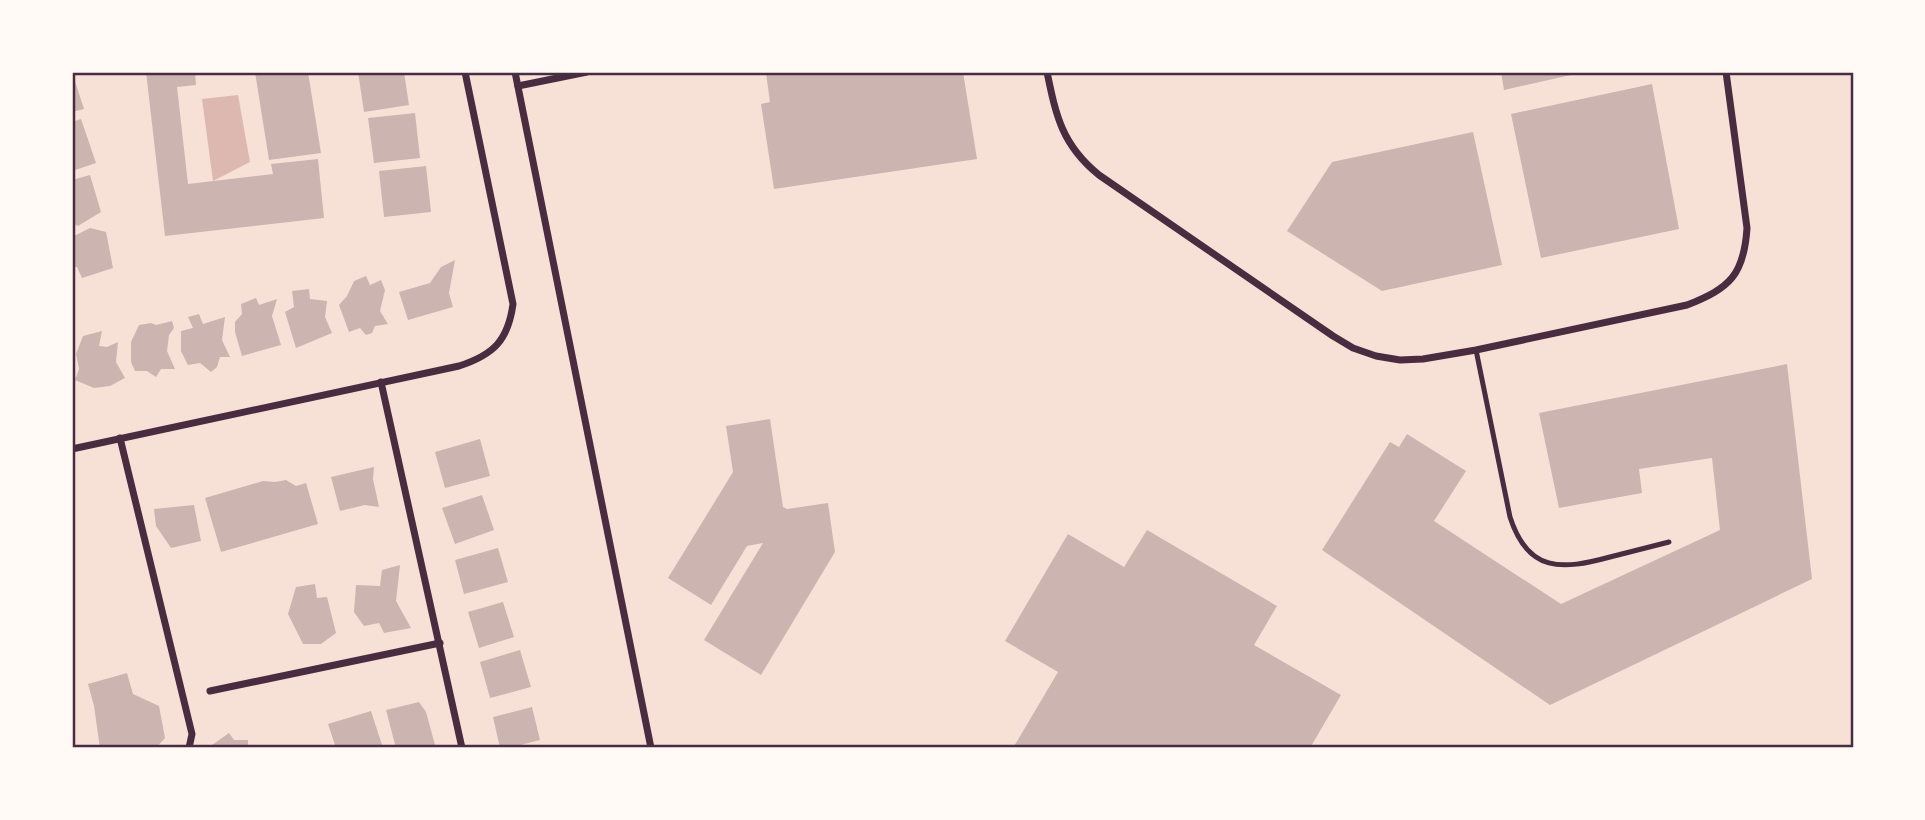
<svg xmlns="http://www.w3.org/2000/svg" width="1925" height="820" viewBox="0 0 1925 820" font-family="Quicksand,sans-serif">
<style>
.water{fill:#dcb8b0}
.building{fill:#ccb4b1}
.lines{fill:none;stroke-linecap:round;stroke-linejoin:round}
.service{stroke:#4a2c40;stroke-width:5}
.minor{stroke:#4a2c40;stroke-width:7}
.neatline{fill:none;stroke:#4a2c40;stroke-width:2.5}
</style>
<rect width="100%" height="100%" fill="#f7e1d7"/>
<path class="water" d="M238 95 250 162 213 181 202 99Z"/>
<g class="building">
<path d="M72 72 84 109 72 112Z"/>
<path d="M146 72H195L196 85 177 87 188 184 273 174 271 164 318 159 324 218 165 236Z"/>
<path d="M255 72H308L321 153 269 160Z"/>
<path d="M358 72H404L409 105 364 112Z"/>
<path d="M776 72H963L977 159 774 189 761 104 770 102 766 73Z"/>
<path d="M1501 72H1580V73L1504 90Z"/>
<path d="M1652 84 1679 229 1541 258 1511 114Z"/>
<path d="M415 113 420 158 374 163 368 118Z"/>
<path d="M81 119 96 163 72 171V122Z"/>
<path d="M1473 132 1502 265 1382 291 1287 231 1332 162Z"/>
<path d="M426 166 431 212 384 217 379 171Z"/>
<path d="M90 175 101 212 78 226 72 223V180Z"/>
<path d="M90 228 106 232 113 268 82 278 77 267H72V253L75 252 72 237Z"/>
<path d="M455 260 449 293 453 307 408 320 399 292 430 283 441 267Z"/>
<path d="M366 276 370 285 381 280 385 290 380 311 388 324 375 326 372 333 366 335 360 328 349 332 339 305 347 296 354 281Z"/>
<path d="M309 289 310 299 327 301 325 317 332 333 296 348 285 312 294 307 292 291Z"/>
<path d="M256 298 259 305 277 299 272 316 281 345 242 356 235 332V322L242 314 241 304Z"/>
<path d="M199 314 203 324 225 317 222 340 230 357H220L217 367 211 372 200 363 188 365 181 351V331L193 328 188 317Z"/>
<path d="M172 321 174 328 169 335 167 351 175 369H161L156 377 147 371H135L131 362V342L139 325 151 323 156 325Z"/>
<path d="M102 331 99 346 107 347 118 342 116 362 125 378 110 386 94 388 75 380 79 369 76 354 83 336Z"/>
<path d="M1787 364 1812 579 1550 705 1322 550 1390 442 1399 447 1407 434 1466 471 1434 521 1561 604 1720 530 1712 458 1639 469 1642 493 1559 508 1539 413Z"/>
<path d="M770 419 783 507 787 509 828 503 835 552 761 675 704 640 763 543 747 546 711 605 668 578 733 472 726 426Z"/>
<path d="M480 439 490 476 445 488 435 452Z"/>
<path d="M374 467 373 479 379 507 365 505 340 511 331 477Z"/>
<path d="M286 480 296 486 306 483 318 524 221 552 205 498 263 481 275 482Z"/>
<path d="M482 495 494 530 455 544 442 508Z"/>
<path d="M194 505 201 541 171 548 156 526 154 509Z"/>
<path d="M1147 530 1277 606 1254 645 1341 695 1310 748H1013L1058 672 1005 641 1068 534 1124 567Z"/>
<path d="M498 548 508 582 464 594 455 560Z"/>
<path d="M400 565 396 601 411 628 384 633 379 623 364 626 354 612 356 585 380 586 382 570Z"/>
<path d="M315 584 317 598 327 597 336 633 321 644H303L288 614 296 587Z"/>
<path d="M503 602 514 637 479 648 468 612Z"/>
<path d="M520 650 531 687 490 698 480 662Z"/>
<path d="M127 673 133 694 159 706 165 738 156 748H100L94 706 88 684Z"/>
<path d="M419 702 426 712 435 745 422 748H396L386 710Z"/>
<path d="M532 707 540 740 509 748H500L493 717Z"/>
<path d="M371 711 383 748H336L328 724Z"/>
<path d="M229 733 234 740H248V748H211L212 745Z"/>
</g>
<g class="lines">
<path class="service" d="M1476 350 1510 517C1528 573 1562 570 1610 557 1630 552 1649 547 1669 542"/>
<g class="minor">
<path d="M515 72 651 748"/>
<path d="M1047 72C1056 116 1062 145 1099 175L1333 336 1353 348 1376 356 1400 360 1423 359 1476 350 1687 305C1730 288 1744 275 1747 228L1726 72"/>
<path d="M518 86 587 72"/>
<path d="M381 382 462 748"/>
<path d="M120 438 192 734 189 748"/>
<path d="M72 449 459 366C493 355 508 341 513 304L465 72"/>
<path d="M210 691 440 643"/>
</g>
</g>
<rect width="1925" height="820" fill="none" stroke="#fffaf5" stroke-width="147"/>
<rect x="74" y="74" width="1778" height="672" class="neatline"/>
</svg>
